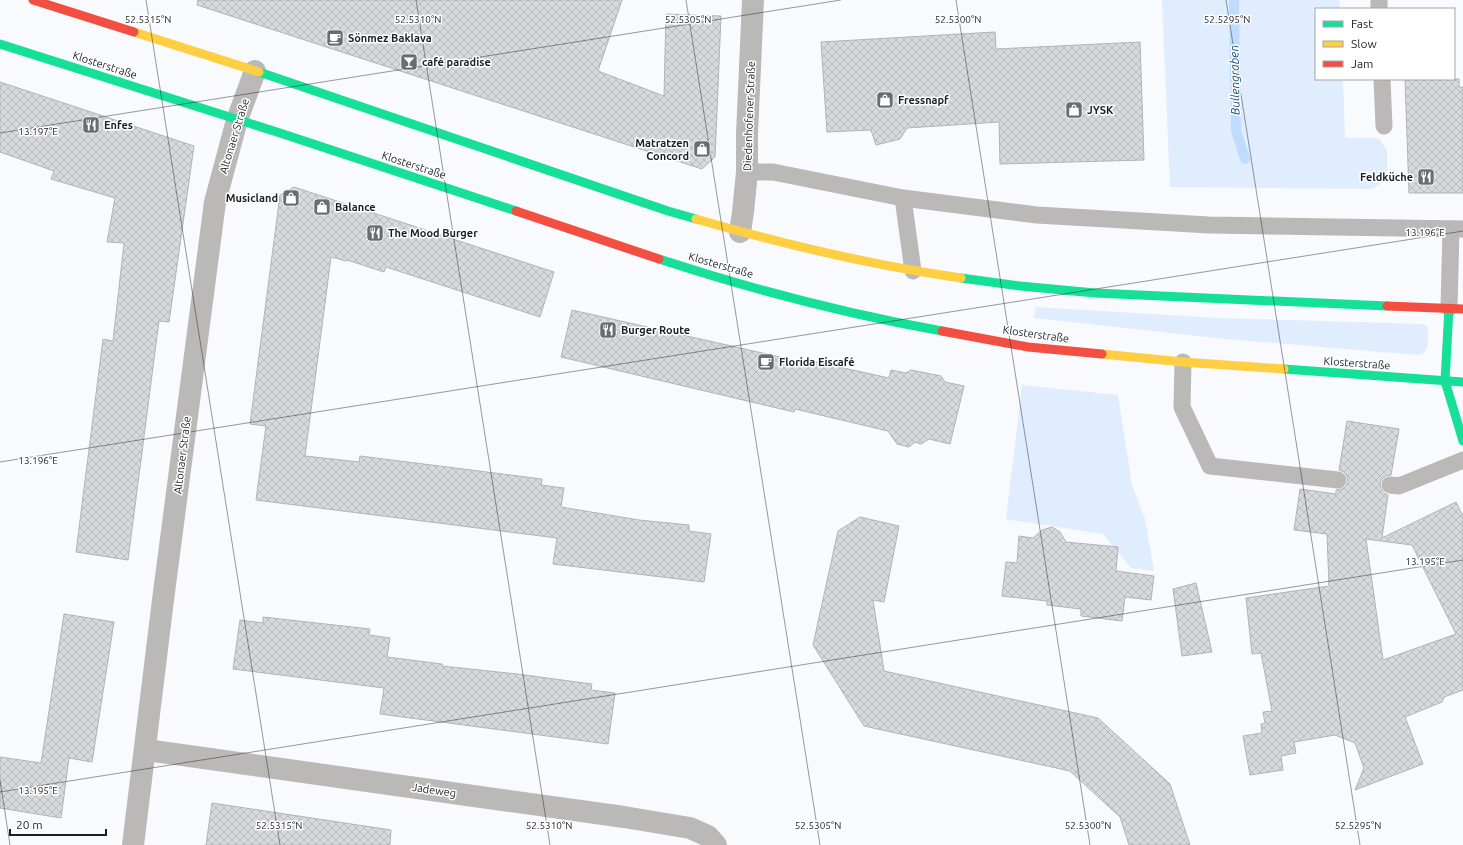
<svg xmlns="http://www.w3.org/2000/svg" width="1463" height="845" viewBox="0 0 1463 845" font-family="Ubuntu,sans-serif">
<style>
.green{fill:#dfedfe}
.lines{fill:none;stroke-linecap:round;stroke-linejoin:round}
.stream{stroke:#bfdcfe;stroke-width:10}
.building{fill:url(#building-cross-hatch);stroke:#b0b3b7;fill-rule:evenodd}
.lane{stroke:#bbb9b8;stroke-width:17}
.street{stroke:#bbb9b8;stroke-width:22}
.fast{stroke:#16e098;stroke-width:9}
.slow{stroke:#ffcf43;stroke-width:9}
.jam{stroke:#f24e42;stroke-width:9}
.ticks{fill:none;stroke:#1c1f24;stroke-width:1;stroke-opacity:0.45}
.labels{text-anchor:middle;stroke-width:3;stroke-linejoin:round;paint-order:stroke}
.poi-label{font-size:11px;font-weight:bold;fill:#1c1f24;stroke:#fff;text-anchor:start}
.street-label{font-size:11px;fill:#1c1f24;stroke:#fff}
.water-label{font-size:12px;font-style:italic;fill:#0e4a81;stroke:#fff}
.ticks-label{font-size:10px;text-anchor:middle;fill:#1c1f24;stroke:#fff;stroke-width:3;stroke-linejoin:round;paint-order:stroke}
</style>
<defs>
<pattern id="building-cross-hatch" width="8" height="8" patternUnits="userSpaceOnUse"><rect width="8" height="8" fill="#d7dadd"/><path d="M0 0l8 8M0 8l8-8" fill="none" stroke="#b8bbbe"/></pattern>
</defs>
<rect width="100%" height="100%" fill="#f8fafd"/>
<g class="green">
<path d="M1162 0H1339L1340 9H1316V79H1343L1345 138H1370L1379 139 1387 150V171L1382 183 1372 189 1170 187Z"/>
<path d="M1036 307 1217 318 1423 324 1428 327V345L1424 353 1417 355 1217 338 1034 318Z"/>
<path d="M1022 385 1118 395 1132 485 1145 519 1154 571 1131 568 1103 534 1006 519Z"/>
</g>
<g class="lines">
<path class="stream" d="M1234 0 1236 130 1245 159"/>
</g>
<g class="building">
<path d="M198 0H622L598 71 664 96 666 14 721 16 715 157 702 169 197 5Z"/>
<path d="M995 32 996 49 1140 42 1144 160 1000 164 999 122 907 128 900 139 876 145 871 130 827 132 821 42Z"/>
<path d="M1405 79H1459V87H1463V193H1409Z"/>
<path d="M0 82 194 146 169 322 159 321 128 560 76 552 103 339 113 341 124 243 107 242 115 198 51 179 54 171 0 152Z"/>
<path d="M294 187 554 272 540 317 386 267 384 272 347 260 346 261 331 257 305 456 359 462 360 456 542 479 541 485 564 488 561 507 639 520 689 525V531L711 534 704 582 553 564 557 538 256 500 266 426 250 424 280 195Z"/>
<path d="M572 310 811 364 812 361 889 378 891 370 906 373 911 370 941 376 945 382 964 386 950 444 929 439 921 444 915 442 909 447 897 444 888 431 795 409 794 412 561 357Z"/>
<path d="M1347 421 1399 429 1391 475 1386 476 1382 479 1380 484 1381 489 1384 493 1388 495 1382 538 1456 502 1463 516V690L1444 697 1442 702 1405 717 1423 764 1355 790 1364 768 1355 743 1335 735 1294 742 1296 753 1281 756 1283 770 1250 775 1243 736 1262 733 1261 724 1265 723 1263 712 1272 711 1261 653 1252 654 1246 598 1329 586 1327 534 1294 530 1300 489 1336 494V490L1342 489 1346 486 1348 481 1347 476 1344 472 1339 470ZM1366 539 1412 545 1456 634 1383 660Z"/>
<path d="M860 517 899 526 884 602 873 600 884 671 1098 718 1170 784 1190 845H1129L1120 817 1070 771 864 726 813 645 838 531Z"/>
<path d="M1052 527 1060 532 1066 542 1118 547 1116 571 1154 576 1151 600 1125 597 1122 621 1081 616V609L1047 605V601L1002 596 1006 562 1017 563 1019 536 1033 538 1042 530Z"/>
<path d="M1196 583 1212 652 1182 656 1173 589Z"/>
<path d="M64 614 114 622 92 762 69 758 61 818 0 808V757L41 763Z"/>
<path d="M263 617 370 629 369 635 390 638 387 657 442 664V666L517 674 592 684 591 690 615 693 608 744 380 714 384 688 233 669 240 620 263 623Z"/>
<path d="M212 803 391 830 390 845H206Z"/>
</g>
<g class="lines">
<g class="lane">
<path d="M1379 0V9"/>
<path d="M1382 79 1384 126"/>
<path d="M747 172H773L903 198 1037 215 1209 225 1463 229"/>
<path d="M903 198 913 271"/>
<path d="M1449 308 1451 229"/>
<path d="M1183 362 1182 407 1210 466 1338 480"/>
<path d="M1390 485 1399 486 1463 460"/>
</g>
<g class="street">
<path d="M740 232 743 212 747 172V134L753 0"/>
<path d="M146 750 624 817 690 828 708 836 716 845"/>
<path d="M133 845 163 600 215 202 237 120 255 71"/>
</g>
<g class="fast">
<path d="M0 44 280 133 516 211"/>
<path d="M259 72 668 211 696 219"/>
<path d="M659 259C751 289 846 314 942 331"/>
<path d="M961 278 1020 286 1095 293 1387 306"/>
<path d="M1449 308 1445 381 1463 441"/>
<path d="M1284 369 1463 382"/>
</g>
<g class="slow">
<path d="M134 32 259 72"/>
<path d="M696 219C782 244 871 265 961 278"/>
<path d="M1102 354 1183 362 1284 369"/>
</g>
<g class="jam">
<path d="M33 0 134 32"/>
<path d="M516 211 659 259"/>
<path d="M1387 306 1463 309"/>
<path d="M942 331 1028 347 1102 354"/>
</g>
</g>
<path class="ticks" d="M146 0 280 845M416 0 550 845M686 0 820 845M956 0 1090 845M1226 0 1360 845M0 133 841 0M0 462 1463 231M0 780 10 845M0 792 1463 560"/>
<defs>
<symbol id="cafe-square" viewBox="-11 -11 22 22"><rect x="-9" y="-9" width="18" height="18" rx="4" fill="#696c70" stroke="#fff"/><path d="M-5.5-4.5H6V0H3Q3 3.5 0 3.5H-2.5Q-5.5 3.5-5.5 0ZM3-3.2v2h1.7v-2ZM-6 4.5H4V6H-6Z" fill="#fff"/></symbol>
<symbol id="bar-square" viewBox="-11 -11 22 22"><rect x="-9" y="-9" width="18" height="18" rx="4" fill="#696c70" stroke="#fff"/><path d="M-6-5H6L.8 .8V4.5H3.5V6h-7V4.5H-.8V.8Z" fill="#fff"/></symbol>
<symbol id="shop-square" viewBox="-11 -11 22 22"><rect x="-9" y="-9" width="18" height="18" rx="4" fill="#696c70" stroke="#fff"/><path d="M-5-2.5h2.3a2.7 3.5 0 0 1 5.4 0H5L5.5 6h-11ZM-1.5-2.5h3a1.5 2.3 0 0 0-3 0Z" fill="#fff"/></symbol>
<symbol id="restaurant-square" viewBox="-11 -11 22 22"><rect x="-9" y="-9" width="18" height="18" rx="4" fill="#696c70" stroke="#fff"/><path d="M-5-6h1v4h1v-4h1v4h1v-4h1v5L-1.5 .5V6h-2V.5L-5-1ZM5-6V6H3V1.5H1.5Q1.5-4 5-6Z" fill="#fff"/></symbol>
</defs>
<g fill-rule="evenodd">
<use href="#cafe-square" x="325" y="28" width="20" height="20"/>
<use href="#bar-square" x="399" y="52" width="20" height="20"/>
<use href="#shop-square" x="875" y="90" width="20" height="20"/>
<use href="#shop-square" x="1064" y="100" width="20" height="20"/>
<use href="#restaurant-square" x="81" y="115" width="20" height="20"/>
<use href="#shop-square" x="692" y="139" width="20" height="20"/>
<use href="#restaurant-square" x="1416" y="167" width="20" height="20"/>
<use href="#shop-square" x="281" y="188" width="20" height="20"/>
<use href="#shop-square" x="312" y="197" width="20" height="20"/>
<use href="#restaurant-square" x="365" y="223" width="20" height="20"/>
<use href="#restaurant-square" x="598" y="320" width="20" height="20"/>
<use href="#cafe-square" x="756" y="352" width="20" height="20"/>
</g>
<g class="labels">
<g class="poi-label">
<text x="348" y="42">Sönmez Baklava</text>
<text x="422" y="66">café paradise</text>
<text x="898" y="104">Fressnapf</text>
<text x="1087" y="114">JYSK</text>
<text x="104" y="129">Enfes</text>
<text x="689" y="147" text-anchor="end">Matratzen<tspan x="689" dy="13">Concord</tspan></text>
<text x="1413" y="181" text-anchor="end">Feldküche</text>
<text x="278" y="202" text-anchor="end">Musicland</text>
<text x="335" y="211">Balance</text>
<text x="388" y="237">The Mood Burger</text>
<text x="621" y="334">Burger Route</text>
<text x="779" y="366">Florida Eiscafé</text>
</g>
<g class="street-label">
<text transform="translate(105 65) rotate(18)" y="4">Klosterstraße</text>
<text transform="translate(749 116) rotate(-88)" y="4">Diedenhofener Straße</text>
<text transform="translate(234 136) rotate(-73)" y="4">Altonaer Straße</text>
<text transform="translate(414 165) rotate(18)" y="4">Klosterstraße</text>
<text transform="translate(721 265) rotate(16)" y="4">Klosterstraße</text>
<text transform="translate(1036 334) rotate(8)" y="4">Klosterstraße</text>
<text transform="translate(1357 363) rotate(4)" y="4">Klosterstraße</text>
<text transform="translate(182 455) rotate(-83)" y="4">Altonaer Straße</text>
<text transform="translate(434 790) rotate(8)" y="4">Jadeweg</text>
</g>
<g class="water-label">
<text transform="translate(1235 80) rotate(-91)" y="4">Bullengraben</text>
</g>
</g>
<g class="ticks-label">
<text x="148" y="23">52.5315°N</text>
<text x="418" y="23">52.5310°N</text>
<text x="688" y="23">52.5305°N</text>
<text x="958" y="23">52.5300°N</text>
<text x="1227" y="23">52.5295°N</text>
<text x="38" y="135">13.197°E</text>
<text x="1425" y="236">13.196°E</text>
<text x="38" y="464">13.196°E</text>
<text x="1425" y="565">13.195°E</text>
<text x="38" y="794">13.195°E</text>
<text x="279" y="829">52.5315°N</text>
<text x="549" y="829">52.5310°N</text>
<text x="818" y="829">52.5305°N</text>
<text x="1088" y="829">52.5300°N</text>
<text x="1358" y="829">52.5295°N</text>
</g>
<rect x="1315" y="8" width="140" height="72" fill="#ffffff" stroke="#a4a5a7"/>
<rect x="1323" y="21" width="20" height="6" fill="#16e098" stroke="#a4a5a7"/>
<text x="1351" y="28" font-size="12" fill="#1c1f24">Fast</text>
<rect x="1323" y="41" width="20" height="6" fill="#ffcf43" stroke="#a4a5a7"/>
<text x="1351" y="48" font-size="12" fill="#1c1f24">Slow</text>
<rect x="1323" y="61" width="20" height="6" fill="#f24e42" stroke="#a4a5a7"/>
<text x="1351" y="68" font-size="12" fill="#1c1f24">Jam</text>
<path d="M10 829v6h96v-6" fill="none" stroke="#1c1f24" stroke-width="2"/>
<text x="16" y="829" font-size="12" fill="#1c1f24" stroke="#ffffff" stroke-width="3" paint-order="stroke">20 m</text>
</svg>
